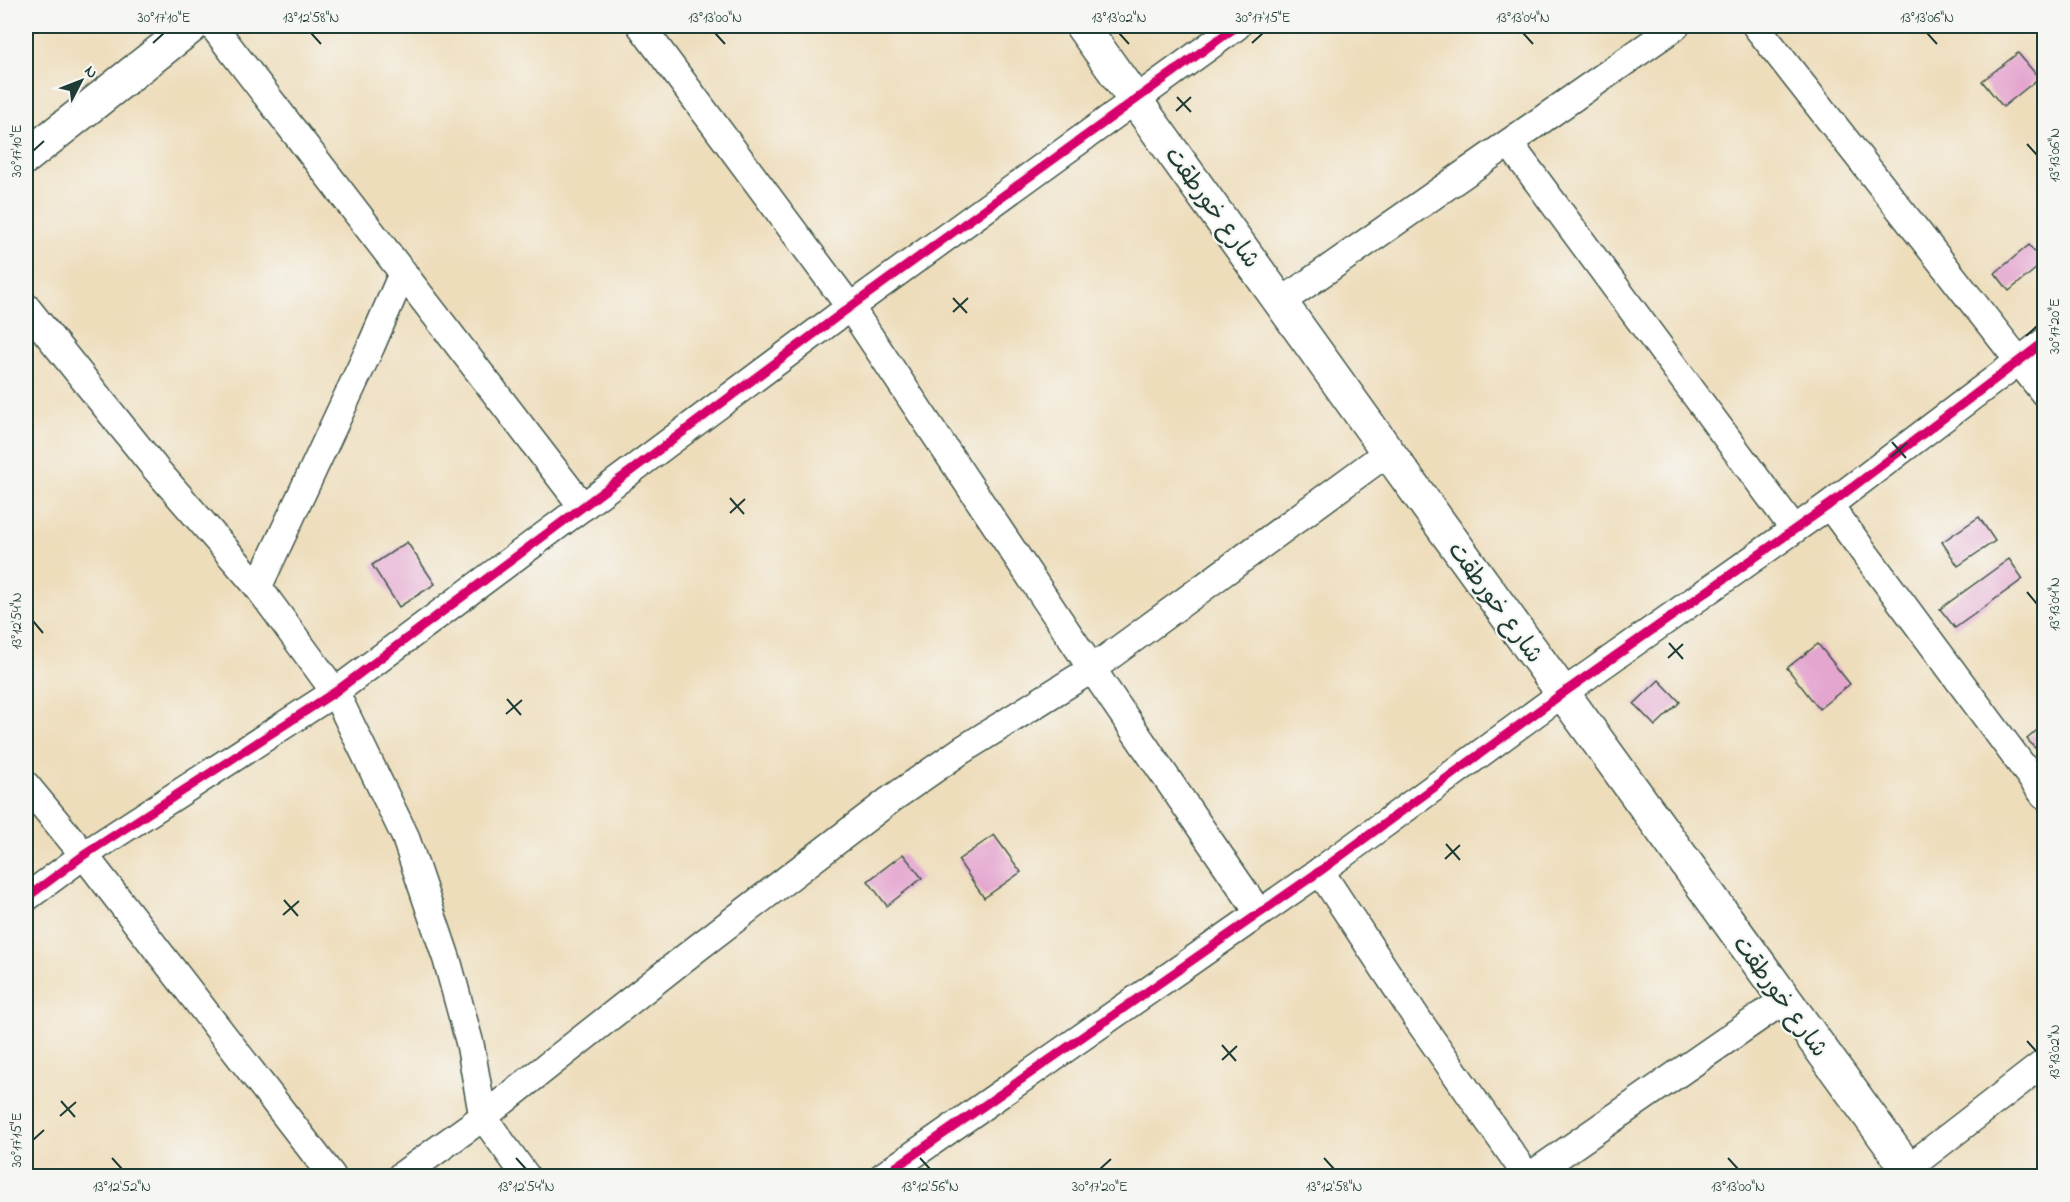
<svg xmlns="http://www.w3.org/2000/svg" width="2070" height="1202" viewBox="0 0 2070 1202" font-family="'Indie Flower','Playpen Sans Arabic',sans-serif">
<style>
.building{fill:#e4a5cf}
.lines{fill:none;stroke-linecap:round;stroke-linejoin:round}
.minor-casing{stroke:#3e5548;stroke-width:30}
.tertiary-casing{stroke:#3e5548;stroke-width:36}
.minor{stroke:#fff;stroke-width:27}
.tertiary{stroke:#fff;stroke-width:33}
.cycleway-casing{stroke:#f6f6f2;stroke-width:13}
.cycleway{stroke:#d6006c;stroke-width:9}
.ticks{fill:none;stroke:#1f3d34;stroke-width:2}
.labels{text-anchor:middle;stroke-width:4.5;stroke-linejoin:round;paint-order:stroke}
.street-label{font-size:24px;fill:#1f3d34;stroke:#f6f6f2}
.neatline{fill:none;stroke:#1f3d34;stroke-width:2}
.ticks-label{font-size:15px;text-anchor:middle;fill:#1f3d34}
</style>
<rect width="100%" height="100%" fill="#f6f6f2"/>
<filter id="ink" filterUnits="userSpaceOnUse"><feTurbulence type="fractalNoise" baseFrequency=".0167" numOctaves="2"/><feDisplacementMap in="SourceGraphic" scale="12" xChannelSelector="R" yChannelSelector="G"/><feConvolveMatrix kernelMatrix="1 2 1 2 8 2 1 2 1" color-interpolation-filters="sRGB"/></filter>
<filter id="wash" filterUnits="userSpaceOnUse"><feTurbulence type="fractalNoise" baseFrequency=".008" numOctaves="4" result="noise"/><feDisplacementMap in="SourceGraphic" scale="24" xChannelSelector="R" yChannelSelector="G"/><feGaussianBlur stdDeviation="1.35" result="paint"/><feColorMatrix in="noise" values="0 0 0 0 0 0 0 0 0 0 0 0 0 0 0 0 0 1.4 0 .05"/><feComposite in="paint" operator="in"/></filter>
<g filter="url(#wash)">
<rect width="100%" height="100%" fill="#edb"/>
<g id="blocks">
<g class="building">
<path d="M2018 53 2039 78 2003 107 1982 81Z"/>
<path d="M2029 245 2043 263 2009 291 1995 273Z"/>
<path d="M1979 517 1995 541 1958 566 1942 542Z"/>
<path d="M407 542 435 584 399 607 372 565Z"/>
<path d="M2009 559 2023 579 1955 628 1940 609Z"/>
<path d="M1818 644 1850 684 1819 709 1787 668Z"/>
<path d="M1659 680 1680 702 1655 726 1634 704Z"/>
<path d="M2044 724V754L2042 756 2027 739Z"/>
<path d="M994 835 1021 872 984 898 958 860Z"/>
<path d="M903 854 922 878 887 906 868 881Z"/>
</g>
</g>
</g>
<g filter="url(#ink)">
<use href="#blocks" fill-opacity="0" stroke="#3e5548" stroke-width="1.5"/>
<g class="lines">
<defs>
<g id="minor">
<path d="M213 26 583 507"/>
<path d="M641 26 850 307 1092 669 1259 913"/>
<path d="M1756 26 2044 393"/>
<path d="M1509 143 1794 529"/>
<path d="M1281 302 1676 26"/>
<path d="M26 307 155 468 258 587 335 692 405 836 447 960 470 1044 483 1117 526 1176"/>
<path d="M1829 505 2044 795"/>
<path d="M258 587 371 346 403 272"/>
<path d="M26 785 84 855 332 1176"/>
<path d="M1320 871 1418 1020 1527 1176"/>
<path d="M26 898 84 855 335 692 850 307 1237 26"/>
<path d="M1907 1169 2044 1063"/>
<path d="M401 1176 483 1117 696 949 890 800 962 750 1092 669 1388 452"/>
<path d="M883 1176 1320 871 1563 693 1829 505 2044 342"/>
<path d="M1530 1176 1784 1000"/>
</g>
<g id="tertiary">
<path d="M1082 26 1388 452 1913 1176"/>
<path d="M26 157 192 26"/>
</g>
</defs>
<use href="#minor" class="minor-casing"/>
<use href="#tertiary" class="tertiary-casing"/>
<use href="#minor" class="minor"/>
<use href="#tertiary" class="tertiary"/>
<defs>
<g id="cycleway">
<path d="M26 898 84 855 335 692 850 307 1237 26"/>
<path d="M883 1176 1320 871 1563 693 1829 505 2044 342"/>
</g>
</defs>
<use href="#cycleway" class="cycleway-casing"/>
<use href="#cycleway" class="cycleway"/>
</g>
</g>
<path class="ticks" d="M311 33 321 44M715 33 725 44M1119 33 1129 44M1523 33 1533 44M1927 33 1937 44M153 43 164 33M1252 43 1263 33M1177 97 1191 112M1176 111 1191 97M2027 144 2037 155M33 151 44 141M953 298 967 313M953 312 968 298M2026 336 2037 326M1892 442 1906 458M1891 457 1907 443M730 498 744 514M730 513 745 499M2027 592 2037 604M33 621 43 633M1669 643 1683 659M1668 658 1683 644M507 699 521 715M506 714 522 700M1446 844 1460 860M1445 859 1460 845M284 900 298 916M283 915 299 901M2027 1041 2037 1052M1222 1045 1236 1061M1222 1060 1237 1046M61 1101 75 1117M60 1116 76 1102M33 1140 44 1130M112 1158 122 1169M516 1158 526 1169M920 1158 930 1169M1324 1158 1334 1169M1728 1158 1738 1169M1100 1169 1111 1159"/>
<g class="labels">
<g class="street-label">
<text transform="translate(1213 207) rotate(54)" y="8">شارع خورطقت</text>
<text transform="translate(1496 602) rotate(54)" y="8">شارع خورطقت</text>
<text transform="translate(1781 996) rotate(54)" y="8">شارع خورطقت</text>
</g>
</g>
<rect width="2070" height="1202" fill="none" stroke="#f6f6f2" stroke-width="66"/>
<g transform="translate(81 81) rotate(48)" stroke="#f6f6f2" stroke-width="4.5" paint-order="stroke">
<path d="M0-4.5L10 22L0 15L-10 22Z" fill="#1f3d34"/>
<text y="-9" font-size="16" font-weight="bold" text-anchor="middle" fill="#1f3d34">N</text>
</g>
<rect x="33" y="33" width="2004" height="1136" class="neatline"/>
<g class="ticks-label">
<text x="164" y="22">30°17'10"E</text>
<text x="311" y="22">13°12'58"N</text>
<text x="715" y="22">13°13'00"N</text>
<text x="1119" y="22">13°13'02"N</text>
<text x="1263" y="22">30°17'15"E</text>
<text x="1523" y="22">13°13'04"N</text>
<text x="1927" y="22">13°13'06"N</text>
<text transform="translate(16 151) rotate(-90)" y="5">30°17'10"E</text>
<text transform="translate(2054 155) rotate(-90)" y="5">13°13'06"N</text>
<text transform="translate(2054 326) rotate(-90)" y="5">30°17'20"E</text>
<text transform="translate(2054 604) rotate(-90)" y="5">13°13'04"N</text>
<text transform="translate(16 621) rotate(-90)" y="5">13°12'54"N</text>
<text transform="translate(2054 1052) rotate(-90)" y="5">13°13'02"N</text>
<text transform="translate(16 1140) rotate(-90)" y="5">30°17'15"E</text>
<text x="122" y="1191">13°12'52"N</text>
<text x="526" y="1191">13°12'54"N</text>
<text x="930" y="1191">13°12'56"N</text>
<text x="1100" y="1191">30°17'20"E</text>
<text x="1334" y="1191">13°12'58"N</text>
<text x="1738" y="1191">13°13'00"N</text>
</g>
</svg>
